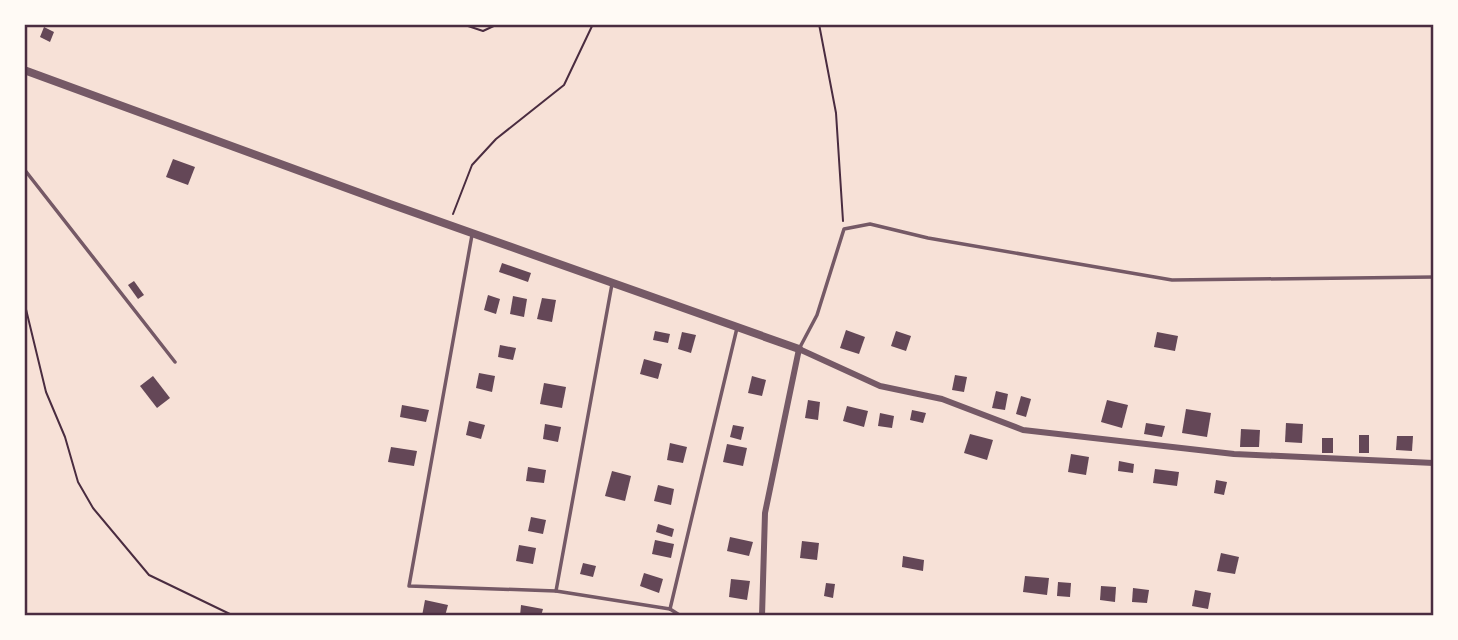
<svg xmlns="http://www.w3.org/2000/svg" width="1458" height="640" viewBox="0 0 1458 640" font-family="Helvetica,sans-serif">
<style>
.building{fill:#644757}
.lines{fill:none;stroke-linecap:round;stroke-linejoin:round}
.path{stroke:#4a2c40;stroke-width:2}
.service{stroke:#755966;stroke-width:3.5}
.minor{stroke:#755966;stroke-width:6}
.tertiary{stroke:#755966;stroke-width:8}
.neatline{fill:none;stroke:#4a2c40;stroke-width:2.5}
</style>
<rect width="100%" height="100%" fill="#f7e1d7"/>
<g class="building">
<path d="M44 27 54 32 50 42 40 37Z"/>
<path d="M173 159 195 167 188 185 166 177Z"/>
<path d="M502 263 531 273 528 282 499 272Z"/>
<path d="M134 281 144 295 138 299 128 285Z"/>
<path d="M488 295 500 299 496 314 484 310Z"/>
<path d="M513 296 527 299 524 317 510 314Z"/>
<path d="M542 298 556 300 552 322 537 319Z"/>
<path d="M846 330 865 337 859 354 840 348Z"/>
<path d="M655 331 670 334 668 343 653 340Z"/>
<path d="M896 331 911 336 906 351 891 346Z"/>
<path d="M682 332 696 335 691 353 678 349Z"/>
<path d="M1157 332 1178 336 1175 351 1154 347Z"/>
<path d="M500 345 516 348 513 360 498 357Z"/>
<path d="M644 359 662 364 658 379 640 374Z"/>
<path d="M479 373 495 376 492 392 476 388Z"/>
<path d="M955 375 967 377 964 392 952 390Z"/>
<path d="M153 376 170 398 157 408 140 386Z"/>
<path d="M752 376 766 380 762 396 748 393Z"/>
<path d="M544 383 566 387 562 408 540 404Z"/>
<path d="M996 391 1008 394 1005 410 992 408Z"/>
<path d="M1021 396 1031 399 1026 417 1016 414Z"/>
<path d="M808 400 820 402 818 420 805 418Z"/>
<path d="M1107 400 1128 405 1122 428 1101 422Z"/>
<path d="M402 405 429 410 426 422 400 417Z"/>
<path d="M847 406 868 411 864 427 843 421Z"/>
<path d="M1186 409 1211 413 1207 437 1182 433Z"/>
<path d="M912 410 926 413 923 423 910 420Z"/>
<path d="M880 413 894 416 892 428 878 426Z"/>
<path d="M469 421 485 425 481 439 466 435Z"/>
<path d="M1146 423 1165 426 1162 437 1144 434Z"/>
<path d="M1286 423 1303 424 1302 443 1285 442Z"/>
<path d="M545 424 561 427 558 442 543 439Z"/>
<path d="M733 425 744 427 741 440 730 437Z"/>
<path d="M1241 429 1260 430 1259 447H1240Z"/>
<path d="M970 434 993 440 987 460 964 453Z"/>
<rect x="1359" y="435" width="10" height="18"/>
<path d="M1397 436H1413L1412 451 1396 450Z"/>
<rect x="1322" y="438" width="11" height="15"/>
<path d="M670 443 687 447 683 463 667 460Z"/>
<path d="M727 444 747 448 743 466 723 462Z"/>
<path d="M391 447 417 451 414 466 388 462Z"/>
<path d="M1071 454 1089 457 1086 475 1068 472Z"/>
<path d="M1119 461 1134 464 1133 473 1118 471Z"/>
<path d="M528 467 546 470 544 483 526 481Z"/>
<path d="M1155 469 1179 472 1177 486 1153 483Z"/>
<path d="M612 471 631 476 625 501 605 496Z"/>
<path d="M1216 480 1227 482 1224 495 1214 493Z"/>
<path d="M658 485 674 489 671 505 654 501Z"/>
<path d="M531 517 546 520 543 534 528 531Z"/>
<path d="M658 524 674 529 672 537 656 532Z"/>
<path d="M730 537 753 542 749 556 727 551Z"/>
<path d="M655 540 674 544 671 558 652 554Z"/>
<path d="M802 541 819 543 817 560 800 558Z"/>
<path d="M519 545 536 548 533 564 516 561Z"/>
<path d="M1221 553 1239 557 1235 574 1217 571Z"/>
<path d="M903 556 924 560 923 571 902 567Z"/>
<path d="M583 563 596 566 593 577 580 574Z"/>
<path d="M644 573 663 579 659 593 640 586Z"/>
<path d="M1025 576 1049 578 1047 595 1023 592Z"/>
<path d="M731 579 750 581 747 600 729 597Z"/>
<path d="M1058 582 1071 583 1070 597 1057 596Z"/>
<path d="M826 583 835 584 833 598 824 596Z"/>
<path d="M1101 586 1116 587 1115 602 1100 600Z"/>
<path d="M1133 588 1149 590 1147 603 1132 602Z"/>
<path d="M1195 590 1211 593 1208 609 1192 606Z"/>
<path d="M425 600 448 605 445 616H422Z"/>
<path d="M521 605 543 609 541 616H520Z"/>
</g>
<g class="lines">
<g class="path">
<path d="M462 24 483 31 498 24"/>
<path d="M819 24 836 113 843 221"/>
<path d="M453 214 472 165 496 139 564 85 593 24"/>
<path d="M24 301 46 392 65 437 78 482 93 508 149 575 234 616"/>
</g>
<g class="service">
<path d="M24 169 175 362"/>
<path d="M472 235 409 586 556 591 612 284"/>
<path d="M799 349 817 315 844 229 870 224 928 238 1172 280 1434 277"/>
<path d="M556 591 670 609 737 328"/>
<path d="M670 609 681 616"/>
</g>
<path class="minor" d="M762 616 765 513 799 349 880 386 942 399 1023 430 1234 454 1434 463"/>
<path class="tertiary" d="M24 70 390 204 799 349"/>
</g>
<rect width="1458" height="640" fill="none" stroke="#fffaf5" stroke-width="52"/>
<rect x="26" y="26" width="1406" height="588" class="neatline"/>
</svg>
